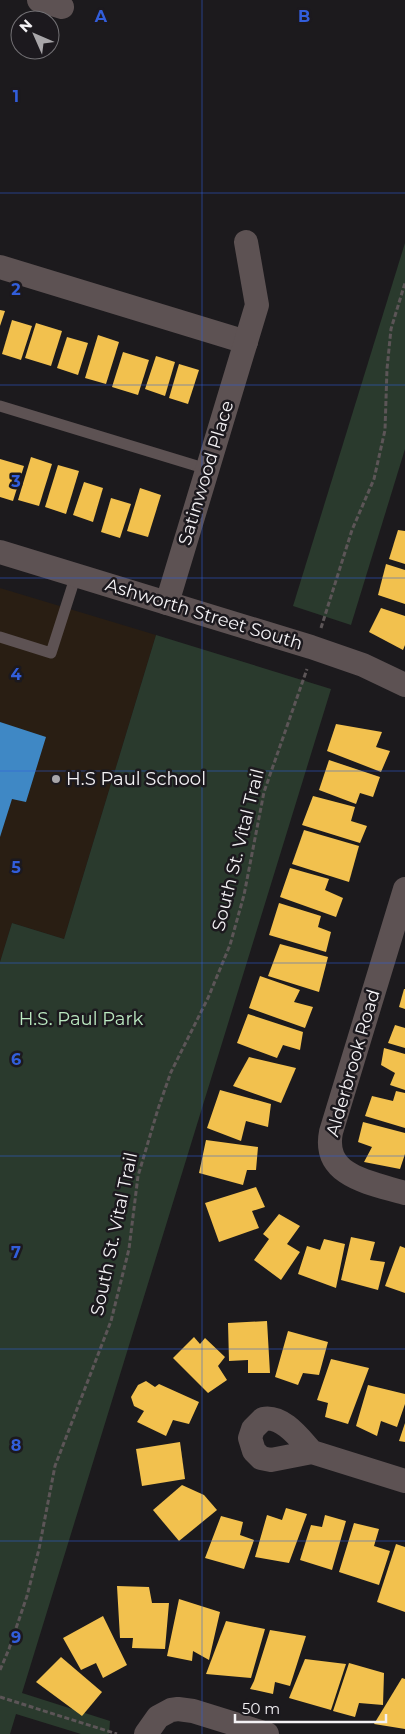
<svg xmlns="http://www.w3.org/2000/svg" width="405" height="1734" viewBox="0 0 405 1734" font-family="Montserrat,sans-serif">
<style>
.education{fill:#291e13}
.green{fill:#2a3a2d}
.homes{fill:#f2c14e}
.schools{fill:#3f88c5}
.lines{fill:none;stroke-linecap:round;stroke-linejoin:round}
.path{stroke:#5c5557;stroke-width:3;stroke-dasharray:5 2.5;stroke-linecap:butt}
.service{stroke:#5d5253;stroke-width:11}
.minor{stroke:#5d5253;stroke-width:24}
.grid{fill:none;stroke:#325edb;stroke-width:1;stroke-opacity:0.55}
.poi-dot{fill:#a8a6a9;stroke:#1c191e;stroke-width:2}
.labels{text-anchor:middle;stroke-width:5;stroke-linejoin:round;paint-order:stroke}
.street-label{font-size:18px;fill:#f4f2f5;stroke:#1c191e}
.poi-label{font-size:18px;fill:#f4f2f5;stroke:#1c191e;text-anchor:start}
.park-label{font-size:18px;fill:#bbe9c1;stroke:#1c191e}
.grid-label{font-size:16px;text-anchor:middle;font-weight:bold;fill:#325edb;stroke:#1c191e;stroke-width:5;stroke-linejoin:round;paint-order:stroke}
</style>
<rect width="100%" height="100%" fill="#1c1a1d"/>
<path class="education" d="M0 588 156 635 64 939 12 923 0 962Z"/>
<g class="green">
<path d="M405 243V449L351 625 293 606Z"/>
<path d="M156 635 331 689 22 1693 110 1721 109 1734H81L16 1714 10 1734H0V962L12 923 64 939Z"/>
</g>
<g class="homes">
<path d="M0 310 5 311 0 326Z"/>
<path d="M12 320 32 326 21 360 2 354Z"/>
<path d="M36 323 62 331 51 366 25 358Z"/>
<path d="M98 335 119 342 106 384 85 378Z"/>
<path d="M67 337 88 343 78 375 57 368Z"/>
<path d="M123 352 149 360 138 395 112 387Z"/>
<path d="M156 356 175 362 165 396 145 389Z"/>
<path d="M179 364 199 370 188 404 169 398Z"/>
<path d="M31 457 52 464 39 506 18 500Z"/>
<path d="M0 459 24 466 13 501 0 497Z"/>
<path d="M58 465 79 471 66 514 45 507Z"/>
<path d="M84 482 103 488 93 522 73 515Z"/>
<path d="M140 488 161 495 148 537 127 531Z"/>
<path d="M111 498 131 504 120 538 101 532Z"/>
<path d="M398 530 405 531V564L389 559Z"/>
<path d="M386 564 405 570V604L378 595Z"/>
<path d="M381 608 405 616V645L403 650 369 632Z"/>
<path d="M336 724 382 732 376 747 390 751 381 772 327 751Z"/>
<path d="M329 760 380 777 373 797 360 793 356 804 319 790Z"/>
<path d="M313 796 355 807 351 821 367 826 360 843 302 825Z"/>
<path d="M304 830 359 846 349 882 292 864Z"/>
<path d="M290 868 329 879 325 890 343 898 336 917 280 897Z"/>
<path d="M279 903 321 916 318 927 331 932 326 952 269 935Z"/>
<path d="M280 944 328 957 319 992 268 976Z"/>
<path d="M260 976 300 990 294 1002 313 1007 305 1028 249 1008Z"/>
<path d="M404 989H405V1009L399 1007Z"/>
<path d="M248 1014 303 1032 300 1050 283 1045 277 1058 237 1043Z"/>
<path d="M395 1025 405 1028V1048L388 1043Z"/>
<path d="M384 1048 405 1054V1090L390 1085 395 1073 381 1065Z"/>
<path d="M249 1057 296 1068 281 1103 233 1086Z"/>
<path d="M220 1090 271 1104 268 1127 246 1121 241 1141 207 1128Z"/>
<path d="M396 1091 405 1093V1128L365 1116 372 1096 393 1101Z"/>
<path d="M363 1122 405 1133V1154L400 1169 364 1162 372 1147 358 1142Z"/>
<path d="M206 1140 258 1147 256 1170H247L243 1185 199 1173Z"/>
<path d="M256 1187 265 1207 252 1211 259 1228 219 1242 205 1203Z"/>
<path d="M279 1214 300 1226 287 1244 300 1252 281 1280 254 1260 269 1239 263 1234Z"/>
<path d="M351 1237 375 1242 370 1260 385 1262 378 1290 341 1280Z"/>
<path d="M324 1239 345 1244 336 1288 298 1274 307 1246 320 1250Z"/>
<path d="M400 1246 405 1248V1293L385 1286Z"/>
<path d="M267 1321 270 1373H248V1360L229 1361 228 1323Z"/>
<path d="M288 1331 328 1342 319 1375 303 1373 298 1385 275 1377Z"/>
<path d="M194 1337 200 1344 205 1338 225 1357 218 1366 227 1380 208 1393 173 1358Z"/>
<path d="M331 1359 369 1368 348 1424 325 1417 328 1403 317 1400Z"/>
<path d="M146 1381 155 1387 159 1384 199 1402 189 1424 173 1420 166 1436 137 1422 144 1411 134 1406 131 1397 138 1385Z"/>
<path d="M368 1385 405 1394V1404L397 1427 381 1421 377 1436 356 1426Z"/>
<path d="M405 1423V1442L399 1441Z"/>
<path d="M180 1442 185 1479 142 1486 136 1449Z"/>
<path d="M182 1485 204 1495 217 1510 179 1541 153 1510Z"/>
<path d="M286 1508 307 1514 289 1563 255 1557 267 1515 282 1520Z"/>
<path d="M325 1515 346 1521 332 1570 300 1560 311 1525 322 1527Z"/>
<path d="M221 1516 243 1522 240 1535 254 1540 244 1569 205 1558Z"/>
<path d="M354 1523 379 1529 374 1546 390 1551 379 1585 339 1572Z"/>
<path d="M396 1544 405 1547V1612L377 1602Z"/>
<path d="M117 1586 149 1587 152 1603H169L165 1649 132 1648 133 1638H120Z"/>
<path d="M179 1599 220 1612 209 1660 193 1651 192 1661 167 1656Z"/>
<path d="M103 1616 127 1665 103 1678 96 1663 81 1670 63 1638Z"/>
<path d="M226 1621 265 1629 251 1678 206 1674Z"/>
<path d="M270 1630 306 1636 290 1686 275 1682 273 1694 250 1689 254 1681Z"/>
<path d="M61 1657 102 1692 82 1716 36 1682Z"/>
<path d="M305 1659 346 1664 331 1710 289 1698Z"/>
<path d="M349 1663 384 1673 383 1705 359 1703 355 1717 333 1711Z"/>
<path d="M402 1678 405 1679V1729L374 1724Z"/>
</g>
<path class="schools" d="M0 722 46 737 26 802 12 799 0 837Z"/>
<g class="lines">
<g class="path">
<path d="M321 628 352 530 374 479 385 430 387 369 391 329 405 283"/>
<path d="M0 1670 9 1649 27 1596 39 1549 55 1466 111 1321 129 1249 138 1176 158 1109 171 1072 208 998 230 945 244 895 264 792 307 669"/>
<path d="M0 1697 117 1734"/>
</g>
<g class="service">
<path d="M0 406 207 469"/>
<path d="M0 637 51 653 76 575"/>
</g>
<g class="minor">
<path d="M39 0 62 7"/>
<path d="M0 267 246 342"/>
<path d="M0 552 311 647 363 665 405 685"/>
<path d="M167 603 257 305 246 242"/>
<path d="M405 889 331 1132C322 1177 372 1183 405 1193"/>
<path d="M312 1452C300 1439 283 1415 263 1419L253 1429 250 1438 254 1451 261 1458 271 1460 312 1452 405 1481"/>
<path d="M146 1734 158 1717 171 1710 178 1709 193 1711 267 1734"/>
</g>
</g>
<path class="grid" d="M202 0V1734M0 193H405M0 385H405M0 578H405M0 771H405M0 963H405M0 1156H405M0 1349H405M0 1541H405"/>
<circle class="poi-dot" cx="56" cy="779" r="5"/>
<g class="labels">
<g class="street-label">
<text transform="translate(206 473) rotate(-73)" y="6">Satinwood Place</text>
<text transform="translate(204 614) rotate(17)" y="6">Ashworth Street South</text>
<text transform="translate(238 850) rotate(-76)" y="6">South St. Vital Trail</text>
<text transform="translate(353 1063) rotate(-74)" y="6">Alderbrook Road</text>
<text transform="translate(114 1234) rotate(-78)" y="6">South St. Vital Trail</text>
</g>
<g class="poi-label">
<text x="66" y="785">H.S Paul School</text>
</g>
<g class="park-label">
<text x="81" y="1025">H.S. Paul Park</text>
</g>
</g>
<g class="grid-label">
<text x="101" y="22">A</text>
<text x="304" y="22">B</text>
<text x="16" y="102">1</text>
<text x="16" y="295">2</text>
<text x="16" y="487">3</text>
<text x="16" y="680">4</text>
<text x="16" y="873">5</text>
<text x="16" y="1065">6</text>
<text x="16" y="1258">7</text>
<text x="16" y="1451">8</text>
<text x="16" y="1643">9</text>
</g>
<g transform="translate(35 35) rotate(315)"><circle r="24" fill="#1c191e" stroke="#727074"/>
<path d="M0-4L9 19L0 12L-9 19Z" fill="#a8a6a9"/>
<text y="-8" font-size="14" font-weight="bold" text-anchor="middle" fill="#f4f2f5">N</text>
</g>
<path d="M235 1714v8h151v-8" fill="none" stroke="#f4f2f5" stroke-width="2.5"/>
<text x="242" y="1714" font-size="15" fill="#f4f2f5" stroke="#1c191e" stroke-width="4" paint-order="stroke">50 m</text>
</svg>
